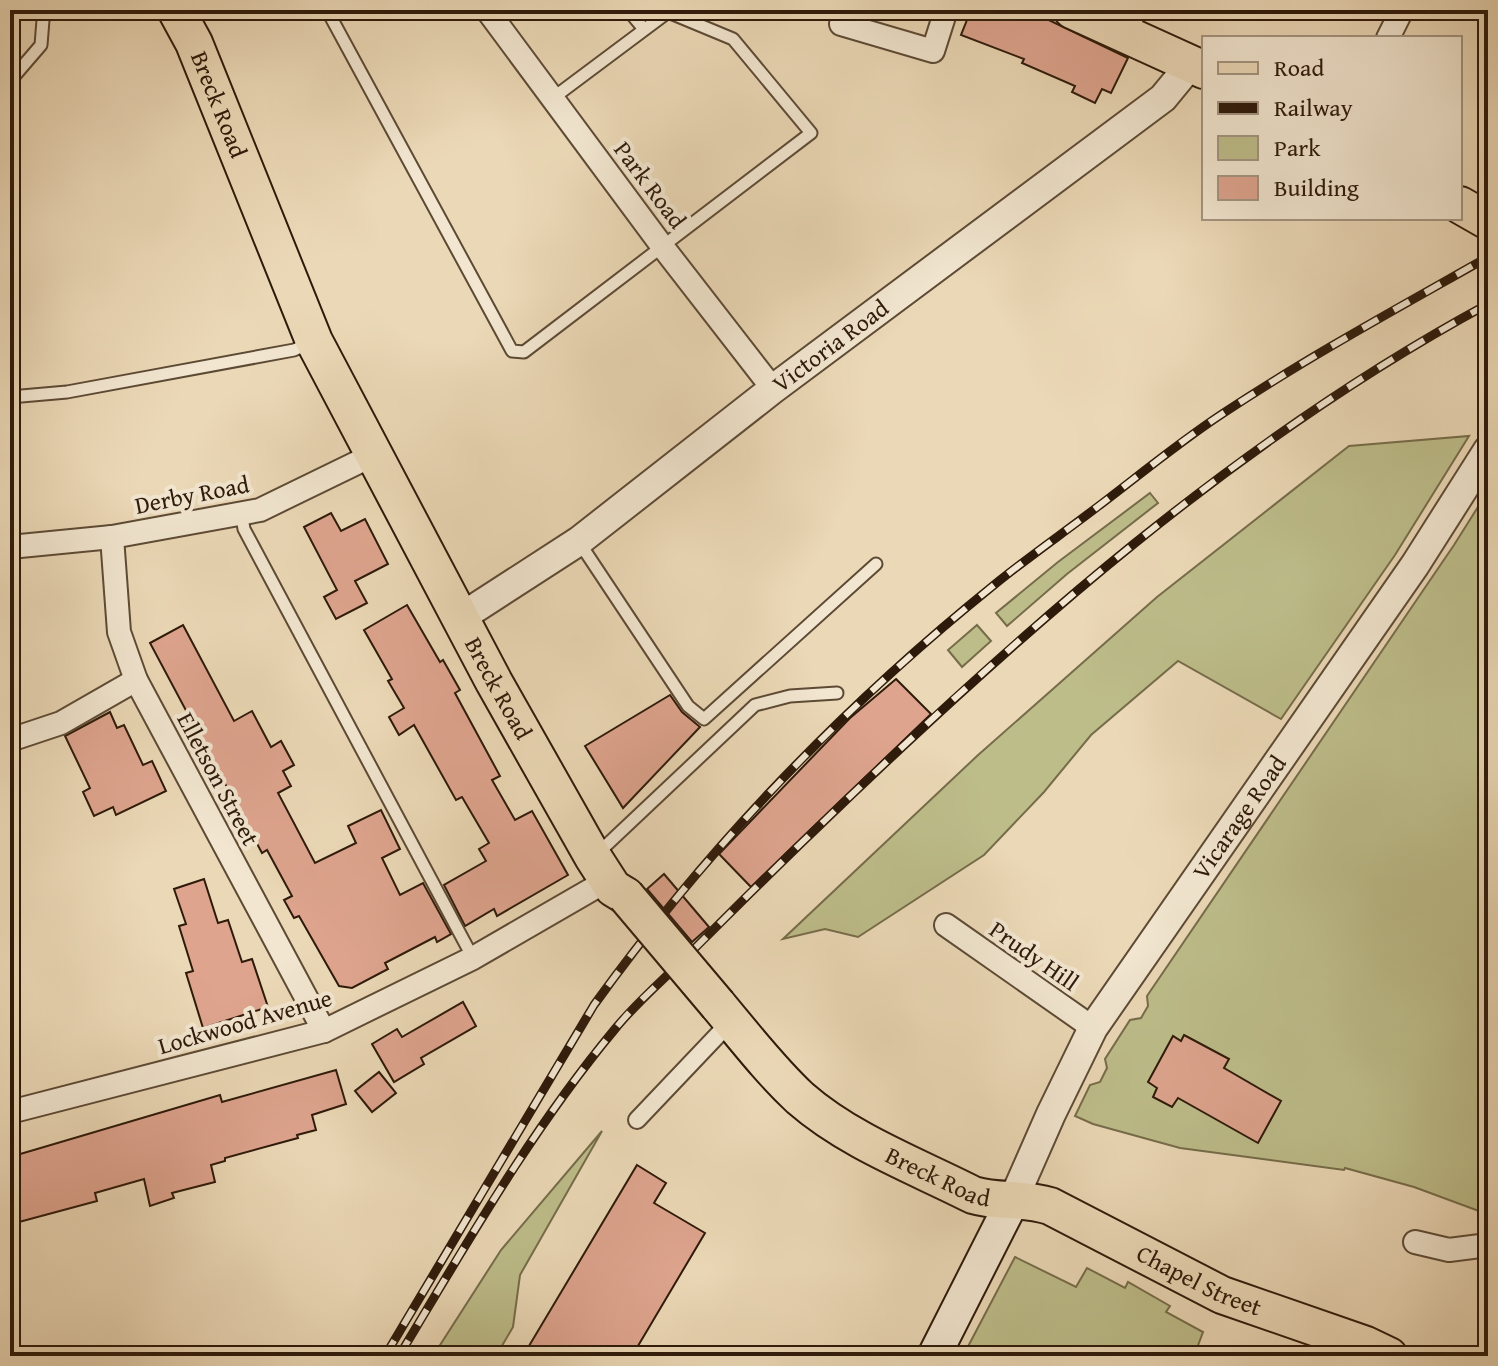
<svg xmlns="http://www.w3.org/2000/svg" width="1498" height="1366" viewBox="0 0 1498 1366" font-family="'Gentium Book Plus',serif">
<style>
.green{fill:#bdbd8a;stroke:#766c4a;stroke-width:2}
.building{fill:#dea48e;stroke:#2e1a0a;stroke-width:2}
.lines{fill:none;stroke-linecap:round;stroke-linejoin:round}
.service-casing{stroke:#5d4a35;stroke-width:15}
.pedestrian-casing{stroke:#5d4a35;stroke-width:20}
.minor-casing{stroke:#5d4a35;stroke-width:26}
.tertiary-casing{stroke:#5d4a35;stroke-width:32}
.secondary-casing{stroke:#2e1a0a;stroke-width:36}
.primary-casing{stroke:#2e1a0a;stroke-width:40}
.service{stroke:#f2e6d0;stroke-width:11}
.pedestrian{stroke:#f2e6d0;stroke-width:16}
.minor{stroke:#f2e6d0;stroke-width:22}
.tertiary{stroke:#f2e6d0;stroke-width:28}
.secondary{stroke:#f2e6d0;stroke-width:32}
.primary{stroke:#ebd8b6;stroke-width:36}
.rail-casing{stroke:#2e1a0a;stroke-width:9}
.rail{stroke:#f2e6d0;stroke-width:6;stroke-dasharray:18;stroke-linecap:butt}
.primary-bridge-casing{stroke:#2e1a0a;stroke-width:40;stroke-linecap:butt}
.primary-bridge{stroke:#ebd8b6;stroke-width:36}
.labels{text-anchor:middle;stroke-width:8;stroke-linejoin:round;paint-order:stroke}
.street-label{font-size:24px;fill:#2e1a0a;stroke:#f2e6d0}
</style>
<rect width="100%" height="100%" fill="#ebd8b6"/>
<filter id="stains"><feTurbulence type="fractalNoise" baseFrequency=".0025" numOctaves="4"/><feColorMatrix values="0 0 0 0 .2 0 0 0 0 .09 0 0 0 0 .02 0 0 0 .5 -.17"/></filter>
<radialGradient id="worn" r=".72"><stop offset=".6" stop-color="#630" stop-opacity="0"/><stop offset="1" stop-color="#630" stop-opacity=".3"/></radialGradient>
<g class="green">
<path d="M1469 436 1395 555 1281 719 1178 661 1091 735 1044 792 984 855 858 937 825 929 783 939 977 756 1157 597 1349 446Z"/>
<path d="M1488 491 1487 1214 1414 1187 1345 1168 1344 1170 1180 1148 1093 1124 1075 1116 1090 1085 1100 1082 1107 1068 1105 1059 1130 1020 1141 1018 1148 1006 1147 996 1454 545Z"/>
<path d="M1150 493 1158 503 1067 574 1007 626 996 613 1058 562Z"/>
<path d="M977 625 991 641 962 667 948 650Z"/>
<path d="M602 1131 520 1275 513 1327 496 1356H433L501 1250Z"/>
<path d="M1015 1257 1076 1287 1087 1268 1125 1288 1128 1282 1170 1306 1166 1312 1203 1332 1194 1356H963Z"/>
</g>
<g class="building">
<path d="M971 10H1028L1128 58 1111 93 1102 89 1095 103 1072 92 1075 86 1022 63 1024 59 961 35Z"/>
<path d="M331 513 341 531 365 519 388 564 355 581 367 603 336 619 324 597 337 590 304 527Z"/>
<path d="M407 605 440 662 443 660 460 690 455 693 500 776 492 780 515 820 532 811 568 875 497 916 494 909 465 926 444 885 486 861 479 849 489 843 462 797 456 800 414 725 399 735 389 717 404 708 388 681 392 679 364 630Z"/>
<path d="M183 625 234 721 252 711 271 747 281 741 294 765 283 771 291 786 278 793 315 863 356 843 348 826 381 810 400 849 382 858 400 895 423 883 451 934 437 942 435 937 385 963 388 969 352 988 339 986 299 916 294 918 284 900 292 896 267 850 262 853 150 643Z"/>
<path d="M896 679 931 714 751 887 719 854 850 718Z"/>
<path d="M670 695 682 712 700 727 623 808 585 746Z"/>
<path d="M110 712 117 728 124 725 143 765 152 761 166 791 116 815 113 807 94 816 83 792 90 788 65 736Z"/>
<path d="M664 874 709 927 692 942 647 889Z"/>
<path d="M204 879 218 923 228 920 242 962 252 959 268 1007 203 1028 186 973 193 971 179 926 186 924 174 889Z"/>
<path d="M463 1002 476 1026 421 1058 424 1064 394 1082 372 1044 397 1029 402 1037Z"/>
<path d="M1184 1035 1229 1059 1224 1068 1281 1101 1258 1143 1178 1098 1172 1107 1153 1097 1157 1088 1148 1082 1173 1036 1181 1041Z"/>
<path d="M336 1070 346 1104 312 1115 316 1130 297 1135 298 1138 225 1158V1161L211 1165 215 1182 172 1193 174 1198 150 1206 144 1179 95 1193 97 1201 19 1222 18 1217 10 1219V1157L220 1095 222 1102Z"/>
<path d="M379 1072 396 1093 372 1112 355 1091Z"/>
<path d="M637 1165 666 1183 654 1203 705 1233 651 1324 632 1356H523Z"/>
</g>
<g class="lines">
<defs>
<g id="service">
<path d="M327 10 512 351 524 352 811 133 733 39 668 12 553 98"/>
<path d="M628 10 643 28"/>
<path d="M1132 31 1141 10"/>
<path d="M10 81 41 45 43 20 47 10"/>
<path d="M10 397 67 392 294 350 312 342"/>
<path d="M241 512 244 529 473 958"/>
<path d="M579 542 688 706 704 719 876 564"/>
<path d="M597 854 755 705 790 696 837 693"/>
</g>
<path id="pedestrian" d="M637 1120 731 1021"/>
<g id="minor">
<path d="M487 10 662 246 773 389"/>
<path d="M841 24 933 51 946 10"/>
<path d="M1388 38 1402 10"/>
<path d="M112 537 119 632 136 680 324 1031"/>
<path d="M10 547 112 537 260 510 373 455"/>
<path d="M10 740 61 723 136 680"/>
<path d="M946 925 1093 1028"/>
<path d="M10 1112 324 1031 473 958 608 880"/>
<path d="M1415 1242 1449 1250 1488 1245"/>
</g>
<g id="tertiary">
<path id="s1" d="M460 618 579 541 773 389 1163 98 1191 64"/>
<path id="s2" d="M1014 1198 1051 1114 1093 1028 1415 565 1488 450"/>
</g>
<path id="secondary" d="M934 1356 1014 1198"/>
<g id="primary">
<path id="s3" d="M176 10 194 43 314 341 494 682 593 857 613 888 626 896"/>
<path d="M1072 10 1204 70"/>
<path d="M1460 205 1488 221"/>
<path id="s4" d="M718 1005C744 1036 770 1070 800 1098 849 1141 916 1166 973 1195 1000 1203 1021 1197 1050 1206L1222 1295 1366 1345 1389 1356"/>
</g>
</defs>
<use href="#service" class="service-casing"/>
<use href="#pedestrian" class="pedestrian-casing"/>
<use href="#minor" class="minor-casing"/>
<use href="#tertiary" class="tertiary-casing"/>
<use href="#secondary" class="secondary-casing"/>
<use href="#primary" class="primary-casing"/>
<use href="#service" class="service"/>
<use href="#pedestrian" class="pedestrian"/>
<use href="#minor" class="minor"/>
<use href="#tertiary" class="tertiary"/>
<use href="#secondary" class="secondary"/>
<use href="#primary" class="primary"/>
<defs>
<g id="rail">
<path d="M385 1356 594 1005C707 848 844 706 994 585 1027 558 1062 534 1096 508 1137 477 1178 443 1222 414 1308 357 1398 308 1488 257"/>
<path d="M399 1356C467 1243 531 1130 615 1029 636 1003 662 981 685 958 729 914 772 871 817 828 1020 632 1238 439 1488 304"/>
</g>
</defs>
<use href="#rail" class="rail-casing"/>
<use href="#rail" class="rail"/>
<defs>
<path id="primary-bridge" d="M626 896 718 1005"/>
</defs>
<use href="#primary-bridge" class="primary-bridge-casing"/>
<use href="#primary-bridge" class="primary-bridge"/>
</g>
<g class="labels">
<g class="street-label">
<text dy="8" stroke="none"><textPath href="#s3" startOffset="104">Breck Road</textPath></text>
<text transform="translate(650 185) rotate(53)" y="8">Park Road</text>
<text dy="8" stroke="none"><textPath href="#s1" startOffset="460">Victoria Road</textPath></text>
<text transform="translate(192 495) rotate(-11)" y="8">Derby Road</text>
<text dy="8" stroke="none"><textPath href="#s3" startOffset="752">Breck Road</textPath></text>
<text transform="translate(218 779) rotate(62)" y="8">Elletson Street</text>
<text dy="8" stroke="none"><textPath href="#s2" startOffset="444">Vicarage Road</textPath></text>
<text transform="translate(1034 956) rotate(35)" y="8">Prudy Hill</text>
<text transform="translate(245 1022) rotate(-16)" y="8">Lockwood Avenue</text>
<text dy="8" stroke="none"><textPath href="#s4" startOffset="284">Breck Road</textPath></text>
<text dy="8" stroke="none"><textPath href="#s4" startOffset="568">Chapel Street</textPath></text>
</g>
</g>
<rect width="1498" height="1366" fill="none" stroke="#ebd8b6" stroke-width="40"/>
<rect x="12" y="12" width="1474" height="1342" fill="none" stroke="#2e1a0a" stroke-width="4"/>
<rect x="20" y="20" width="1458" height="1326" fill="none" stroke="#2e1a0a" stroke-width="2"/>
<rect x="1202" y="36" width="260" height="184" fill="#f2e6d0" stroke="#a49481" stroke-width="2"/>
<rect x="1218" y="62" width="40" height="12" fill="#ebd8b6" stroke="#a49481" stroke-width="2"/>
<text x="1274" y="76" font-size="24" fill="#2e1a0a">Road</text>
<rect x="1218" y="102" width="40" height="12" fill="#2e1a0a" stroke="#a49481" stroke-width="2"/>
<text x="1274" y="116" font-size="24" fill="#2e1a0a">Railway</text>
<rect x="1218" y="136" width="40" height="24" fill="#bdbd8a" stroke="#a49481" stroke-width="2"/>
<text x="1274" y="156" font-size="24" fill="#2e1a0a">Park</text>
<rect x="1218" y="176" width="40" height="24" fill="#dea48e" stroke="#a49481" stroke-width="2"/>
<text x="1274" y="196" font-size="24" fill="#2e1a0a">Building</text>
<rect width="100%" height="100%" filter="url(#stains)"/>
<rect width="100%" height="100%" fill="url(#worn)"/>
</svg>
